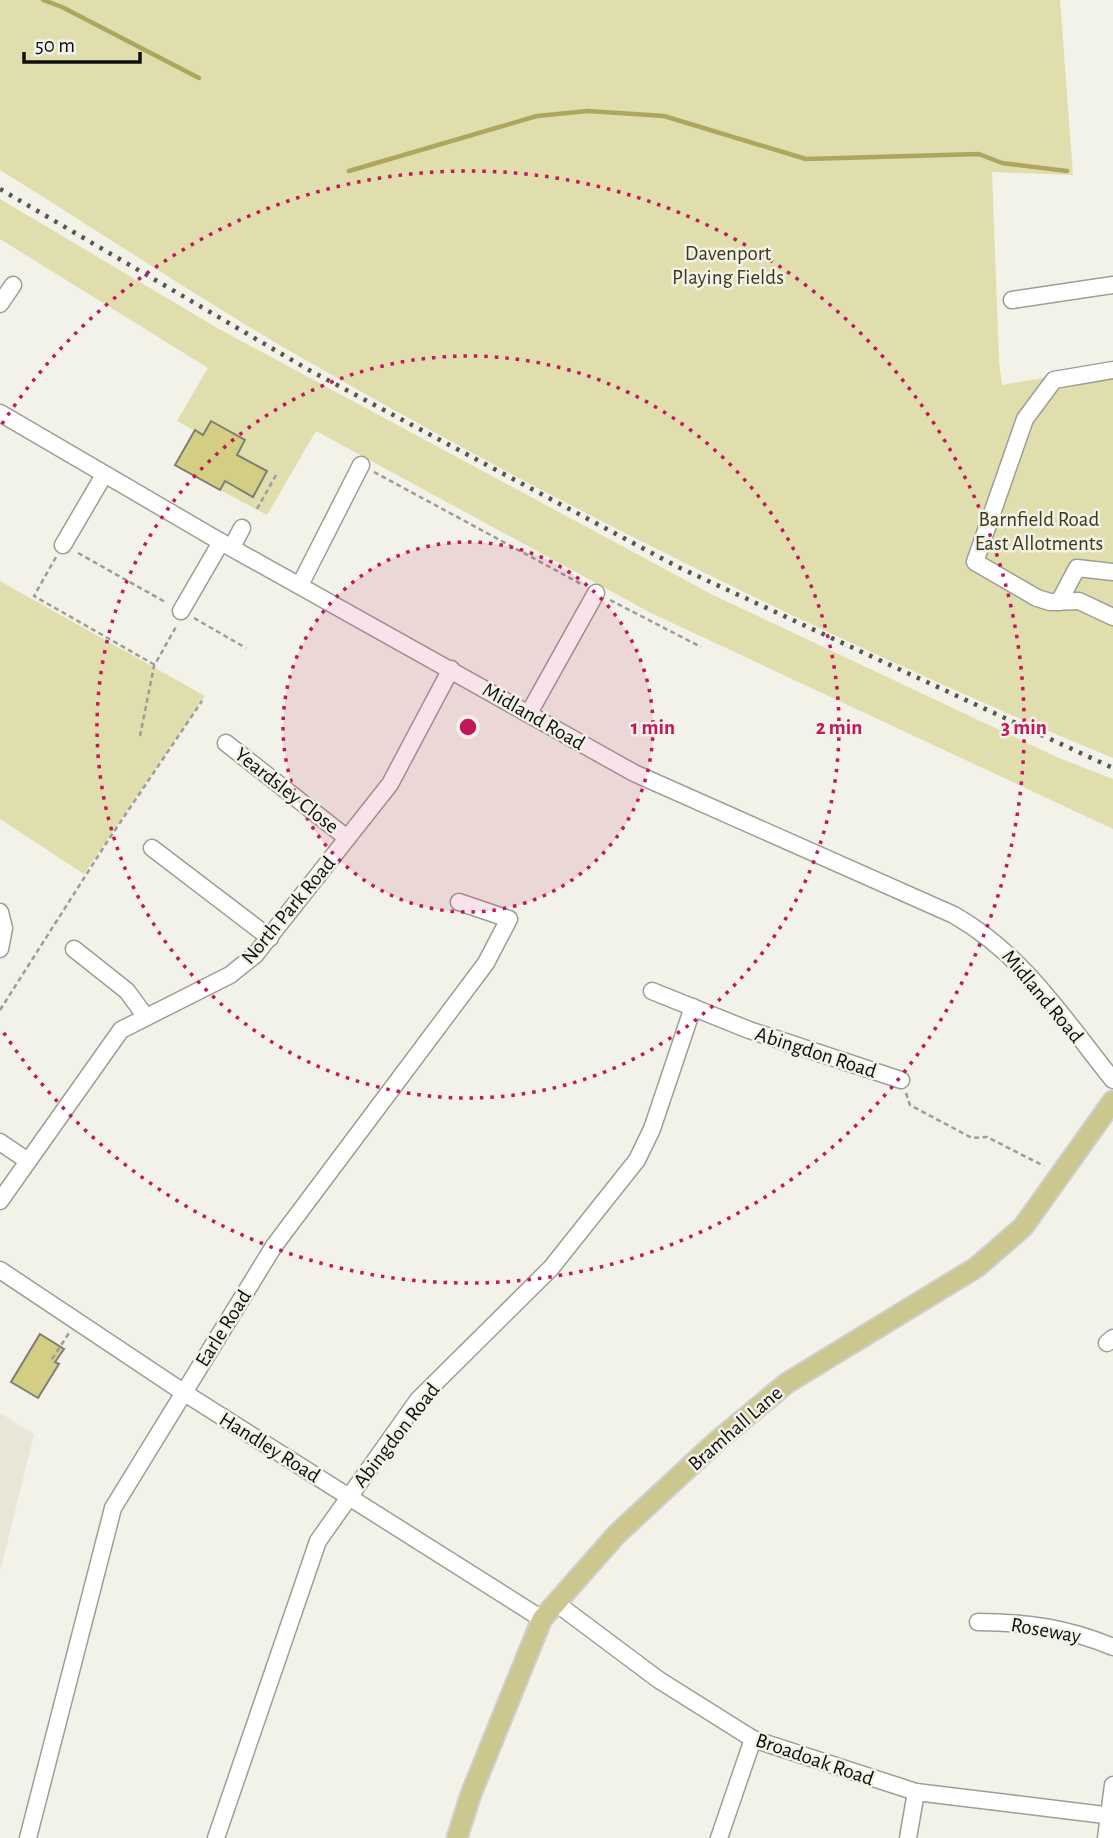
<svg xmlns="http://www.w3.org/2000/svg" width="1113" height="1838" viewBox="0 0 1113 1838" font-family="'Alegreya Sans',sans-serif">
<style>
.built{fill:#e7e6d7}
.green{fill:#e1dead}
.lines{fill:none;stroke-linecap:round;stroke-linejoin:round}
.stream{stroke:#ada75e;stroke-width:4.5}
.building{fill:#d4ce83;stroke:#7e7e77;stroke-width:2}
.minor-casing{stroke:#9e9e96;stroke-width:19}
.major-casing{stroke:#cfcfce;stroke-width:23}
.path{stroke:#9d9d97;stroke-width:2.5;stroke-dasharray:5 3.5;stroke-linecap:butt}
.minor{stroke:#fff;stroke-width:16}
.major{stroke:#cbc78f;stroke-width:19}
.rail{stroke:#565651;stroke-width:4.5;stroke-dasharray:3.5 7;stroke-linecap:butt}
.ring{fill:none;stroke:#c2185b;stroke-width:3.5;stroke-dasharray:3.5 7}
.labels{text-anchor:middle;stroke-width:5;stroke-linejoin:round;paint-order:stroke}
.park-label{font-size:21px;fill:#3d3a19;stroke:#f2f2e9}
.street-label{font-size:21px;fill:#0e0e0b;stroke:#f2f2e9}
.centre{fill:#c2185b;stroke:#f2f2e9;stroke-width:3.5}
.ring-label{font-size:21px;text-anchor:middle;font-weight:bold;fill:#c2185b;stroke:#f2f2e9;stroke-width:5;stroke-linejoin:round;paint-order:stroke}
</style>
<rect width="100%" height="100%" fill="#f2f2e9"/>
<path class="built" d="M0 1413 34 1434 0 1572Z"/>
<g class="green">
<path d="M0 0H1060L1073 175 992 172 999 360 1002 385 1113 366V758C831 641 554 504 290 351 192 294 97 230 0 170Z"/>
<path d="M0 199 219 329 713 595 1059 758 1113 779V829L651 613 316 431 267 515 220 490 225 481 253 496 267 471 237 455 245 440 211 421 203 435 177 421 208 368 0 239Z"/>
<path d="M0 581 205 696 84 874 0 819Z"/>
</g>
<g class="lines">
<g class="stream">
<path d="M43 0 62 7 199 78"/>
<path d="M349 171 537 116 588 111 664 116 806 159 979 154 1002 163 1067 171"/>
</g>
</g>
<g class="building">
<path d="M211 421 245 440 237 455 267 471 253 497 225 481 220 490 175 465 195 430 203 435Z"/>
<path d="M40 1334 64 1349 55 1362 59 1364 38 1398 11 1382Z"/>
</g>
<g class="lines">
<defs>
<g id="minor">
<path d="M1012 300 1113 285"/>
<path d="M0 304 13 285"/>
<path d="M1113 370 1054 380 1025 419 975 562 1037 598 1050 602 1079 601 1113 617"/>
<path d="M0 413 221 542 634 773 954 915C1024 955 1063 1018 1113 1080"/>
<path d="M63 545 104 475"/>
<path d="M232 547 242 528"/>
<path d="M300 585 361 465"/>
<path d="M1059 602 1077 568 1113 572"/>
<path d="M181 611 221 542"/>
<path d="M529 713 596 593"/>
<path d="M226 743 347 838"/>
<path d="M152 848 270 938"/>
<path d="M0 912 4 928 0 949"/>
<path d="M74 949 127 991 146 1017"/>
<path d="M652 991 749 1030 901 1080"/>
<path d="M0 1142 28 1161"/>
<path d="M0 1201 121 1030 230 975 255 955 390 784 451 669"/>
<path d="M0 1270 183 1392 542 1619"/>
<path d="M1107 1343 1113 1338"/>
<path d="M556 1603 659 1680 753 1739 916 1792 1113 1816"/>
<path d="M978 1622C1026 1622 1068 1628 1113 1647"/>
<path d="M28 1838 113 1508 274 1246 486 963 509 919 459 902"/>
<path d="M216 1838 318 1541 418 1400 551 1268 637 1160 652 1129 693 1007"/>
<path d="M719 1838 753 1739"/>
<path d="M908 1838 916 1792"/>
<path d="M1106 1838 1113 1785"/>
</g>
<path id="major" d="M457 1838 471 1794 542 1619 617 1534 716 1442 787 1383 977 1267 1023 1227 1113 1101"/>
</defs>
<use href="#minor" class="minor-casing"/>
<use href="#major" class="major-casing"/>
<g class="path">
<path d="M374 472 583 585"/>
<path d="M257 509 276 475"/>
<path d="M78 553 167 603"/>
<path d="M56 557 34 596 155 665"/>
<path d="M610 600 701 647"/>
<path d="M194 618 246 648"/>
<path d="M140 736 154 666 177 625"/>
<path d="M0 1010 107 842 202 701"/>
<path d="M906 1093 910 1105 972 1138 987 1137 1044 1166"/>
<path d="M52 1359 69 1333"/>
</g>
<use href="#minor" class="minor"/>
<use href="#major" class="major"/>
<path class="rail" d="M0 189 309 370 678 567 1113 768"/>
</g>
<circle cx="468" cy="727" r="185" fill="#c2185b" fill-opacity=".12"/>
<g class="ring">
<circle cx="468" cy="727" r="185"/>
<circle cx="468" cy="727" r="371"/>
<path d="M2 424A556 556 0 1 1 2 1030"/>
</g>
<g class="labels">
<g class="park-label">
<text x="728" y="260">Davenport<tspan x="728" dy="24">Playing Fields</tspan></text>
<text x="1039" y="526">Barnfield Road<tspan x="1039" dy="24">East Allotments</tspan></text>
</g>
<g class="street-label">
<text transform="translate(534 716) rotate(30)" y="7">Midland Road</text>
<text transform="translate(287 790) rotate(38)" y="7">Yeardsley Close</text>
<text transform="translate(288 910) rotate(-50)" y="7">North Park Road</text>
<text transform="translate(1043 996) rotate(50)" y="7">Midland Road</text>
<text transform="translate(816 1052) rotate(18)" y="7">Abingdon Road</text>
<text transform="translate(223 1328) rotate(-58)" y="7">Earle Road</text>
<text transform="translate(735 1428) rotate(-41)" y="7">Bramhall Lane</text>
<text transform="translate(396 1435) rotate(-52)" y="7">Abingdon Road</text>
<text transform="translate(270 1447) rotate(32)" y="7">Handley Road</text>
<text transform="translate(1046 1630) rotate(10)" y="7">Roseway</text>
<text transform="translate(815 1759) rotate(19)" y="7">Broadoak Road</text>
</g>
</g>
<circle cx="468" cy="727" r="10" class="centre"/>
<g class="ring-label">
<text x="653" y="734">1 min</text>
<text x="839" y="734">2 min</text>
<text x="1024" y="734">3 min</text>
</g>
<path d="M24 52v10h116v-10" fill="none" stroke="#0e0e0b" stroke-width="3.5"/>
<text x="35" y="52" font-size="21" fill="#0e0e0b" stroke="#f2f2e9" stroke-width="5" paint-order="stroke">50 m</text>
</svg>
